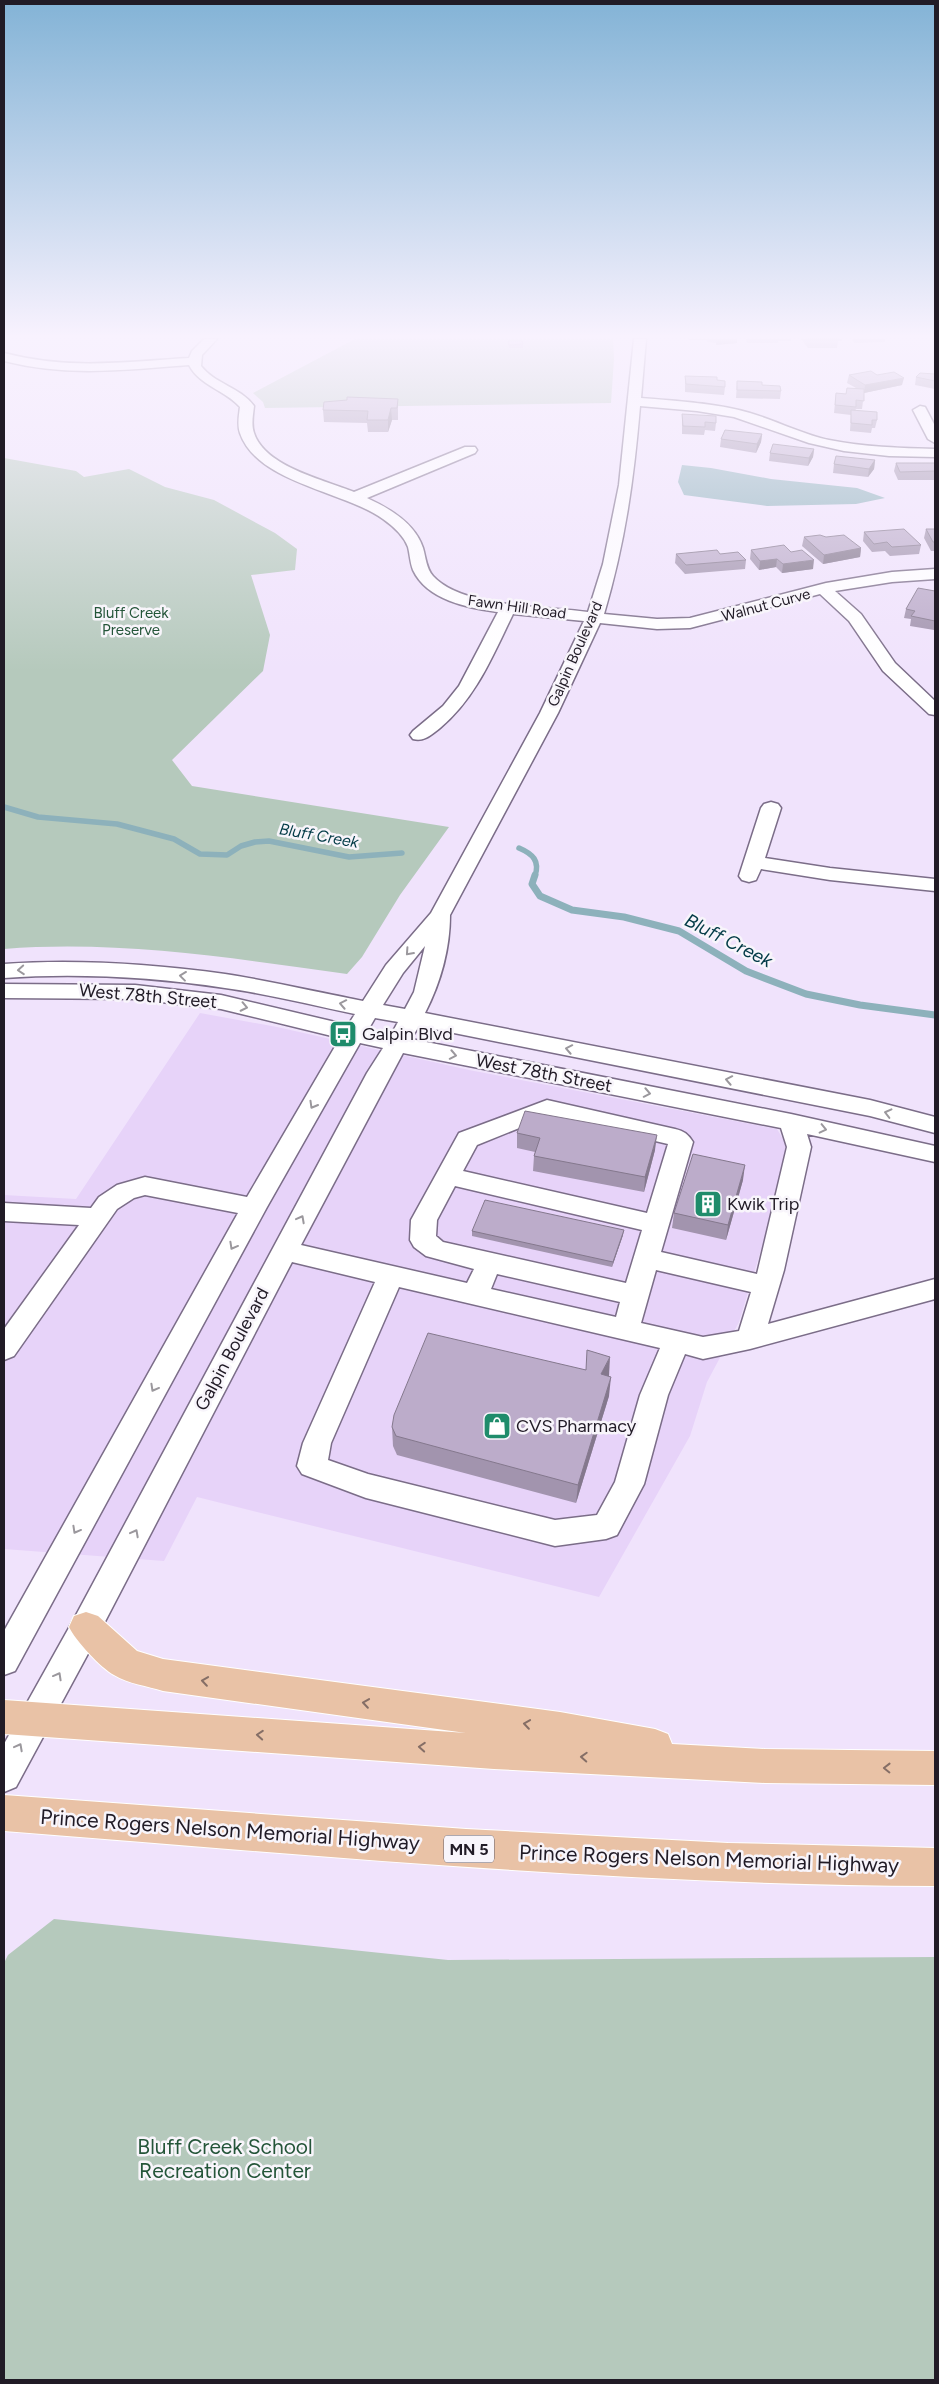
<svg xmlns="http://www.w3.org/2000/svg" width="939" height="2384" viewBox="0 0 939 2384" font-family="Figtree,sans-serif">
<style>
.built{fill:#e7d3f9}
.green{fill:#b5c9bc}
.water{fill:#8db1bb}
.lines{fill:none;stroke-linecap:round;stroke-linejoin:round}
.stream-far1{stroke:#8db1bb;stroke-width:5.5}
.stream{stroke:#8db1bb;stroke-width:7}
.minor-casing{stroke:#7b6d88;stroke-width:3}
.major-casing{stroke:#fff;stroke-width:2}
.minor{fill:#fff;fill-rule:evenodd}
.major{fill:#e9c2a6;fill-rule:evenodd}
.wall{fill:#a294ae}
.shaded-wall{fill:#84788d}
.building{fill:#bcacca;stroke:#84788d}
.oneway{stroke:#9b989d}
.oneway2{stroke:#856e66}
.labels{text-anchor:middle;stroke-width:5;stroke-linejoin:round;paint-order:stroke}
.far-street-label{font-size:15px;fill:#211b26;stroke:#f8f5fb}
.far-park-label{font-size:15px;fill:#245539;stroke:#f8f5fb}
.far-water-label{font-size:16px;font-style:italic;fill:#023a46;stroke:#f8f5fb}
.shield{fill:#f8f5fb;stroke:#625c66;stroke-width:1}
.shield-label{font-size:16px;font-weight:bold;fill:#211b26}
.street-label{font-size:18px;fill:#211b26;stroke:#f8f5fb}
.poi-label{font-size:18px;fill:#211b26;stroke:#f8f5fb;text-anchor:start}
.water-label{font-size:19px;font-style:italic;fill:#023a46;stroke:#f8f5fb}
.near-street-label{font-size:21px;fill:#211b26;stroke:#f8f5fb}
.near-park-label{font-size:21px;fill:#245539;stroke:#f8f5fb}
</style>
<rect width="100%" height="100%" fill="#f0e3fc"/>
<path class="built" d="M200 1013 277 1027 469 1070 777 1129 791 1152 739 1322 707 1382 690 1436 599 1597 197 1497 164 1561 4 1549V1195L76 1199Z"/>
<g class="green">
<path d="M355 339H613L614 359 611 403 265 408 263 402 253 393Z"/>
<path d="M4 458 76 471 84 477 129 469 165 487 214 500 275 533 297 549 295 570 251 575 270 635 263 671 172 760 192 786 449 827 400 895 362 957 347 974C232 958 119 940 4 949Z"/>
<path d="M54 1919 448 1960 935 1957V2380H4V1963L8 1955Z"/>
</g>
<path class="water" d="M682 465 711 468 771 479 857 488 885 498 856 504 767 506 684 495 678 482Z"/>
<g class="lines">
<g class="stream-far1">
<path d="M4 807 38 817 117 824 174 839 200 854 227 855 241 846 255 842 269 841 349 857 402 853"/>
<path d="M519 848C533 854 540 861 535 876"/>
</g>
<path class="stream" d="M535 875 532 884 540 896 572 910 624 917 679 931 746 971 806 994 860 1005 935 1015"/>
<defs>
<g id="minor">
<path d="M204 339H217L202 355 201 366C215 384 240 387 254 406 253 415 251 425 254 433 265 467 325 480 354 492L465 447H475L477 450 475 453 367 498C389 508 415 523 423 548 426 558 426 568 433 576 462 608 546 606 588 612L603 564 619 485 634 339H646L641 398C678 401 715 403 750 413 777 421 802 434 829 440 864 447 900 448 935 449V457L889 456 844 451 809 443 734 417 697 411 640 406C634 479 625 543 604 614L657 619 690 618 826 583 892 572 935 569V579L892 582 835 591 861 614 895 663 935 701V715L929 714 883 671 849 621 820 594 690 628 657 629 600 623 558 713 450 915C450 949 440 984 425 1013L870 1100 935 1117V1133L870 1116 419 1026 411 1039 791 1114 935 1146V1162L807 1134 811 1147 784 1270 768 1324 935 1279V1299L750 1349 703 1359 685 1354 668 1395 644 1484 617 1535 606 1539 555 1546 366 1498 302 1474 297 1466 303 1443 375 1282 292 1262 97 1637 16 1787 4 1792V1744L75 1617 367 1073 383 1048 360 1043 267 1207 15 1671 4 1675V1631L238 1213 145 1195 134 1198 117 1209 14 1356 4 1360V1329L79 1225 4 1221V1203L91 1208 99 1197 117 1185 145 1177 247 1197 340 1038 221 1009 135 999 4 998V984L135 985 221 995 348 1025 355 1014C312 1005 268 994 225 988 152 977 77 973 4 978V964C77 959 152 964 225 974 271 981 317 992 363 1001L386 965 431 913 540 713 584 621 513 614C493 655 476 698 440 728 431 735 424 742 413 739L410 735 413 731 443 706 459 686 498 612C468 608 427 600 413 570 410 562 410 555 408 547 404 536 393 526 383 519 344 491 257 483 240 433 237 425 239 415 240 407 225 390 200 386 189 365 124 370 68 377 4 361V353C70 370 123 362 189 358L192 351ZM425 946 414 992 405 1009 383 1005 403 973ZM375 1018 398 1022 391 1035 368 1030ZM403 1053 781 1128 787 1147 757 1274 661 1252 693 1142C688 1134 684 1131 675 1129L547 1100 459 1133 411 1220 410 1240 414 1247 426 1256 474 1269 467 1283 301 1245ZM549 1116 668 1144 647 1213 463 1171 477 1145ZM455 1186 642 1230 626 1283 443 1242 436 1236 437 1220ZM656 1270 751 1292 739 1331 703 1337 641 1323ZM497 1274 620 1302 616 1317 491 1289ZM399 1287 660 1348 640 1395 615 1482 597 1515 555 1520 368 1474 328 1460 331 1443Z"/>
<path d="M920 406 925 407 935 426V443L928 439 913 410Z"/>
<path d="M771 802 778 804 781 808 765 858 830 868 935 879V891L830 880 761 869 756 880 749 882 742 880 739 876 761 808 764 804Z"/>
</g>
<g id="major">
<path d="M86 1612 98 1616 137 1651 163 1659 560 1712 655 1729 668 1734 672 1744 765 1749 935 1751V1785L765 1783 494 1769 4 1734V1700L466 1733 163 1691C148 1686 128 1684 114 1675 101 1668 75 1640 69 1627L74 1616Z"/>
<path d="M4 1795 466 1829 728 1843 935 1848V1886C624 1885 314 1855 4 1831Z"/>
</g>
</defs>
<use href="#minor" class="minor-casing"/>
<use href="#major" class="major-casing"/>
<use href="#minor" class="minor"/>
<use href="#major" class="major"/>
</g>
<g class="wall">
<path d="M688 339H737V343L716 345V343L708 342 707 340H689Z"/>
<path d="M746 339H791V341H778V343H747Z"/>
<path d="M801 339H842V341H838L837 348H808Z"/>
<path d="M852 339H885V342L854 343Z"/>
<path d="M508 341 523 344V348H509Z"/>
<path d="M935 374V389L915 385 916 377Z"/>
<path d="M849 375H877L902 385 864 393 862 409H856L855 411 877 420 875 428H872L871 433 850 431 851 415 834 413 836 393 846 394 847 388H856L847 383Z"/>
<path d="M685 376 717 380 725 387 724 395 685 392Z"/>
<path d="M737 381 762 385 781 391 780 399 736 398Z"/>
<path d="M398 399V420H392L388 432H368L367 423 324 422 323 410Z"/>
<path d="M682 414 716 423 715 431 705 430 704 435 682 434Z"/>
<path d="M762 434 761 442 756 453 720 447 721 439Z"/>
<path d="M814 449 813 457 808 466 769 461 770 453Z"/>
<path d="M875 460 874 469 868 477 833 473 834 464Z"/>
<path d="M896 463H935V480H898L894 471Z"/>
<path d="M926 529H935V551H931L924 538Z"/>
<path d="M864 532 921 545 919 554 890 556 885 551 872 552 863 541Z"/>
<path d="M804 537H826L861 548 860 557 823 564 802 546Z"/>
<path d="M751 550 791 552 813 569 782 573 776 567 759 570 750 559Z"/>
<path d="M676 554H720L746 560 745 569 685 574 675 563Z"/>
<path d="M935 591V628L934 630 910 626 911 619 904 618 906 609Z"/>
<path d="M517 1133 655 1150 644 1192 533 1171 534 1156 535 1152 517 1148Z"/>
<path d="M743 1180 726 1240 672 1228 674 1213Z"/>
<path d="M472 1231 623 1235 612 1267 472 1236Z"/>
<path d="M608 1376 609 1396 576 1503 397 1455 393 1446 392 1427Z"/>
</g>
<g class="shaded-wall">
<path d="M717 339H737V343L716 345Z"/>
<path d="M904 378 902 385 864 393 865 385Z"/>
<path d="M391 408 392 420 388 432V420Z"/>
<path d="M762 434 761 442 756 453 757 444Z"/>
<path d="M814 449 813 457 808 466 809 458Z"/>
<path d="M875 460 874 469 868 477 869 469Z"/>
<path d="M861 548 860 557 823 564 824 555Z"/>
<path d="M777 559 776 567 759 570 760 561Z"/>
<path d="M814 560 813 569 782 573 783 564Z"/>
<path d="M657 1135 655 1150 644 1192 645 1177Z"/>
<path d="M745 1165 743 1180 726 1240 728 1225Z"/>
<path d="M624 1230 623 1235 612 1267 613 1262Z"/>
<path d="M610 1357 609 1376 600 1393 601 1374Z"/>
<path d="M611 1377 609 1396 576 1503 578 1485Z"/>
</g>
<g class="building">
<path d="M808 339H837L838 340H809Z"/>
<path d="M508 341H522L523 344 509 345Z"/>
<path d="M871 371 877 375 894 372 904 378 865 385 849 375Z"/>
<path d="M920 373 935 374V381L916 377Z"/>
<path d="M685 376 717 377V380L725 381V387L686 384Z"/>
<path d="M737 381 762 382V385L780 386 781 391 737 390Z"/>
<path d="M847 388 864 389V401L856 400V407L835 405 836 393 846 394Z"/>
<path d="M347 397 398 399 397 408H391L388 420H367L368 411 323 410 324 402 347 400Z"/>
<path d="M851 410 877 412V420H872V425L851 423Z"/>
<path d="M682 414 716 416V423L705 422V427L683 426Z"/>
<path d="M725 430 762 434 757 444 721 439Z"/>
<path d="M773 444 814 449 809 458 770 453Z"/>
<path d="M836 456 875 460 869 469 834 464Z"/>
<path d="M896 463H935V471L900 472Z"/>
<path d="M904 529 921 545 892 547 887 542 874 544 864 532Z"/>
<path d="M926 529H935V542H933Z"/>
<path d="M820 535 826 537 844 535 861 548 824 555 804 537Z"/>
<path d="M784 545 791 552 802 550 814 560 783 564 777 559 760 561 751 550Z"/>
<path d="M717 550 720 554 738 552 746 560 686 565 676 554Z"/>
<path d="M918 588 935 591V621L911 616 915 611 906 609Z"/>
<path d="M525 1111 657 1135 645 1177 534 1156 540 1138 517 1133Z"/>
<path d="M693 1154 745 1165 728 1225 674 1213Z"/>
<path d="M485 1200 624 1230 613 1262 472 1231Z"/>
<path d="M428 1333 586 1370 587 1350 610 1357 601 1374 611 1377 578 1485 396 1436 392 1427 394 1415Z"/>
</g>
<defs><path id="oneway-chevron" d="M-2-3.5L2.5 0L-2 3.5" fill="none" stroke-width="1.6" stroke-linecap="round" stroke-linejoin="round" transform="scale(1.25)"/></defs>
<g class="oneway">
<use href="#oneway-chevron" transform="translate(409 952) rotate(132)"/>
<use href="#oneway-chevron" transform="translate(21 970) rotate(176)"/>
<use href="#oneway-chevron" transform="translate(183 976) rotate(-173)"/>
<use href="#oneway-chevron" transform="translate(343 1004) rotate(-169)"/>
<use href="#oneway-chevron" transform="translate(244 1007) rotate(12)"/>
<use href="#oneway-chevron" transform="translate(569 1049) rotate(-169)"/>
<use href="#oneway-chevron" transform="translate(453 1055) rotate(11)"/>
<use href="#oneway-chevron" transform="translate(729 1080) rotate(-169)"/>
<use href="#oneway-chevron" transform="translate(647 1093) rotate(11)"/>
<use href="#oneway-chevron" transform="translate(313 1105) rotate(120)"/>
<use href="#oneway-chevron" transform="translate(888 1113) rotate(-166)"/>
<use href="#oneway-chevron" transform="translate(823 1129) rotate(13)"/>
<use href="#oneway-chevron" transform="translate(301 1219) rotate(-62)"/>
<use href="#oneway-chevron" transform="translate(233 1246) rotate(119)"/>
<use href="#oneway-chevron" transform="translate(154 1388) rotate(119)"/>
<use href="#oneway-chevron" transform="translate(76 1530) rotate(119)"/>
<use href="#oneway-chevron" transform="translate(135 1533) rotate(-62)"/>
<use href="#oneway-chevron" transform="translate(58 1676) rotate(-61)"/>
<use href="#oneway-chevron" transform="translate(19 1747) rotate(-62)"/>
</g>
<g class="oneway2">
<use href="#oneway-chevron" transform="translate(205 1681) rotate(-172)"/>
<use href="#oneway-chevron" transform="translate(366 1703) rotate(-172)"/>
<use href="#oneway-chevron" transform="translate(527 1724) rotate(-172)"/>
<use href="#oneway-chevron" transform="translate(260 1735) rotate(-176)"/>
<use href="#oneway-chevron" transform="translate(422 1747) rotate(-176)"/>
<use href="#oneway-chevron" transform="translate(584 1757) rotate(-177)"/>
<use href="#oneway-chevron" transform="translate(887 1768) rotate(-179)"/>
</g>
<linearGradient id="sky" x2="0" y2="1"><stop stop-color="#83b3d6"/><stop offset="0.5" stop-color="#f8f2fe"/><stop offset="1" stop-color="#f8f2fe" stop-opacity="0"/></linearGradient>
<rect width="939" height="672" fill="url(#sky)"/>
<defs>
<symbol id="bus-square" viewBox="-11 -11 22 22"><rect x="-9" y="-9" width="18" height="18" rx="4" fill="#1f8c6b" stroke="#f8f5fb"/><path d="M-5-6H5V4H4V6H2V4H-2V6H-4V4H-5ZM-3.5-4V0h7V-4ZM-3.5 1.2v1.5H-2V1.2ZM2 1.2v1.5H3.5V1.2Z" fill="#fff"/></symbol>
<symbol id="building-square" viewBox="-11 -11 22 22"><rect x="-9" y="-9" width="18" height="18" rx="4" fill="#1f8c6b" stroke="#f8f5fb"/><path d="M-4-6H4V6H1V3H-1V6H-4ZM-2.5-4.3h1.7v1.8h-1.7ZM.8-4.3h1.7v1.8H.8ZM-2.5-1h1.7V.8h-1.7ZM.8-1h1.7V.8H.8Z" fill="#fff"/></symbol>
<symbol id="shop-square" viewBox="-11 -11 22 22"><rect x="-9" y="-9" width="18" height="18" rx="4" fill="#1f8c6b" stroke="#f8f5fb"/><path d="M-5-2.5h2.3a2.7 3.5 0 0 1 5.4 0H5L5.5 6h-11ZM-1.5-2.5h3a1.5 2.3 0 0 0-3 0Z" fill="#fff"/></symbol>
</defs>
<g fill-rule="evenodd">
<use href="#bus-square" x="327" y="1018" width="32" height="32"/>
<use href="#building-square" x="692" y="1188" width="32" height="32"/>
<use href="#shop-square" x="481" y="1410" width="32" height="32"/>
</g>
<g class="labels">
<g class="far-street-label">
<text transform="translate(766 605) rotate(-15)" y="5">Walnut Curve</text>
<text transform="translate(517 607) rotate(8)" y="5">Fawn Hill Road</text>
<text transform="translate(575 654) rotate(-66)" y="5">Galpin Boulevard</text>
</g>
<g class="far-park-label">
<text x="131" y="618">Bluff Creek<tspan x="131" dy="17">Preserve</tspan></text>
</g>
<g class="far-water-label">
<text transform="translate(319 835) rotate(10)" y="6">Bluff Creek</text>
</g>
<rect class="shield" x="444" y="1835.5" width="50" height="27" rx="4"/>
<g class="shield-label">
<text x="469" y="1855">MN 5</text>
</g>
<g class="street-label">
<text transform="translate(148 996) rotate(5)" y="6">West 78th Street</text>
<text transform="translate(544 1073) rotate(11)" y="6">West 78th Street</text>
<text transform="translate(232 1349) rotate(-62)" y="6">Galpin Boulevard</text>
</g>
<g class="poi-label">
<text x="362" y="1040">Galpin Blvd</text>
<text x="727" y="1210">Kwik Trip</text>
<text x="516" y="1432">CVS Pharmacy</text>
</g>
<g class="water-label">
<text transform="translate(729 940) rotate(27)" y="7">Bluff Creek</text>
</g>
<g class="near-street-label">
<text transform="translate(230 1830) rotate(4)" y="7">Prince Rogers Nelson Memorial Highway</text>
<text transform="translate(709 1859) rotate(2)" y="7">Prince Rogers Nelson Memorial Highway</text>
</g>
<g class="near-park-label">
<text x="225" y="2154">Bluff Creek School<tspan x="225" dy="24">Recreation Center</tspan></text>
</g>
</g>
<rect width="939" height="2384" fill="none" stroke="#211b26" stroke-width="10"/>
</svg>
